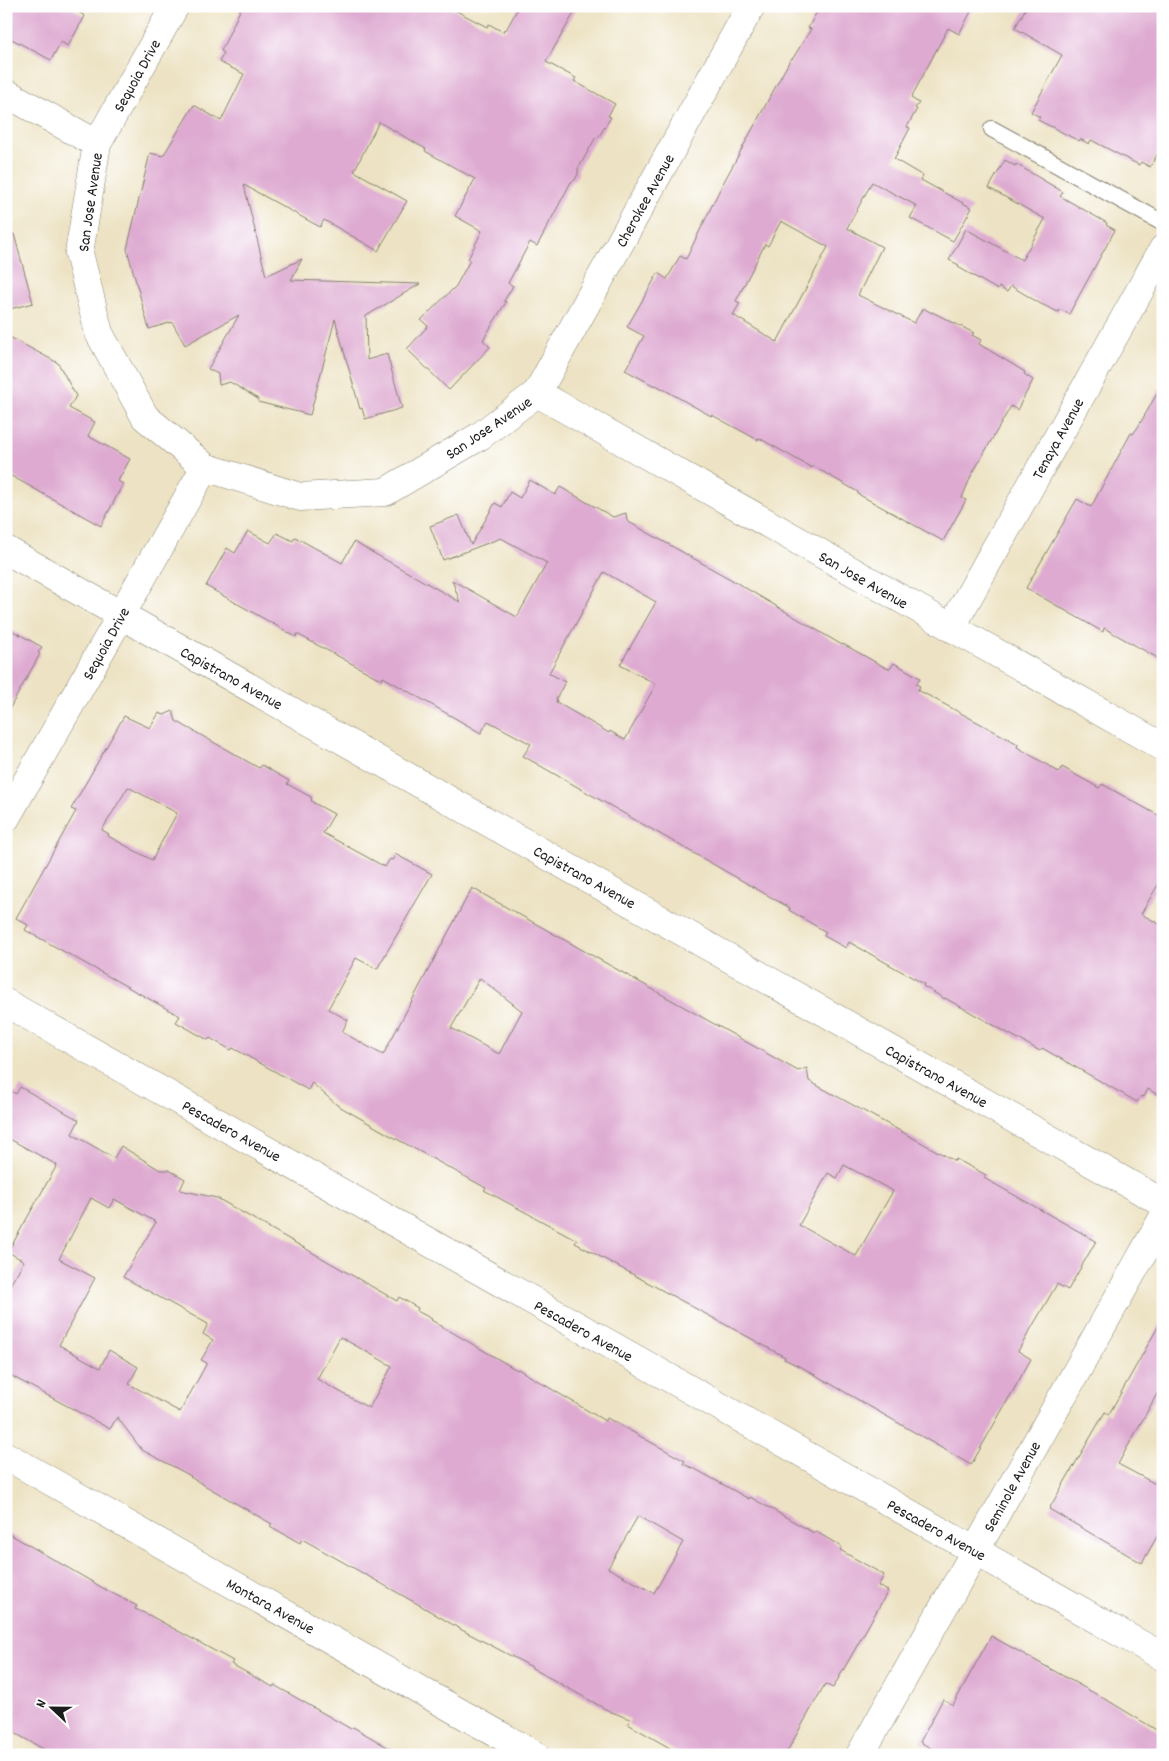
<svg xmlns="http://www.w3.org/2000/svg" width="1169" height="1761" viewBox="0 0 1169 1761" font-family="Dekko,sans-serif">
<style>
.building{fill:#deaad1;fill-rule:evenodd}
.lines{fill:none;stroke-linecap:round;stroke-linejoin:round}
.lane-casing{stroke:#848070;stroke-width:18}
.street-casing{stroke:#848070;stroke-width:29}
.lane{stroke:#fff;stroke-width:16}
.street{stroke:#fff;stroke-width:28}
.labels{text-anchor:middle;stroke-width:4;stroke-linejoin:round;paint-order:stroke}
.street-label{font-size:16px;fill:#1c1c1c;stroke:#fff}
</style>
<rect width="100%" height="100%" fill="#fff"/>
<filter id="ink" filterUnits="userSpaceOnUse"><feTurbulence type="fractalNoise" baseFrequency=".02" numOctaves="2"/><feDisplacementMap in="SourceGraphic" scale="10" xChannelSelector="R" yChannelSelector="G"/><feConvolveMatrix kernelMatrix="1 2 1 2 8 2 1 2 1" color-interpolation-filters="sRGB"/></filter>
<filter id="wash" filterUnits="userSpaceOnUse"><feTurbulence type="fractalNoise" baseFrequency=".0096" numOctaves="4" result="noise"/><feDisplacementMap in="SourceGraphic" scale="20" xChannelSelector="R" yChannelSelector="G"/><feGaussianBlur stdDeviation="1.12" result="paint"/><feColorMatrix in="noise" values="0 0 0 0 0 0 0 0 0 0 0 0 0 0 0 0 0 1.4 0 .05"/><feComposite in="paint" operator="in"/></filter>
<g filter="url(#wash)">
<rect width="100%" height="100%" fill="#ede3c4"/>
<g id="blocks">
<g class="building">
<path d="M6 6H68L85 16 68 46 61 42 51 60 6 36Z"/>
<path d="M242 6H447L487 27 489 24 503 32 504 29 506 30 519 6H578L546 62 576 78 574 81 615 104 608 116 611 117 598 138 596 137 578 169V174L575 180 571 182 537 246 530 242 508 283 513 286 504 301 506 302 483 340 490 347 449 390 407 349 428 326 421 320 456 286 470 260 468 259 482 231 455 216 475 179 425 151 426 149 379 122 354 171 407 201 378 251 324 220 320 227 244 185 266 276 302 259 291 280 420 284 366 316 367 360 387 354 402 408 365 419 362 408 360 409 335 319 310 415 258 402V399L230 382 219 385 218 374 208 369 239 315 185 345 172 322 149 329 127 249 150 153 163 156 194 105 221 121 244 74 219 62 224 53 221 51Z"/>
<path d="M820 6H974L959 34 948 28 911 98 919 103 915 108 917 109 907 127 910 128 894 159 923 176 921 180 972 208 953 241 910 218 917 206 872 182 847 228 882 247 858 295 914 323 923 308 932 313V312L974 333 972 335 981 340 979 344 1025 372 1024 374 1033 380 1017 410 1011 406 971 476 962 498 966 500 943 541 858 494V492L813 466 812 468 759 438 758 440 712 415 711 416 656 385 655 386 625 370 644 336 627 327 658 273 667 279 680 256 686 259 720 189 790 60 793 58 811 29 808 28ZM781 221 828 247 777 342 733 315 740 303 736 301 765 244 768 246Z"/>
<path d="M1027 6H1163V144L1150 167 1141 162 1139 165 1091 140 1089 144 1080 139 1079 141 1038 120 1040 117 1031 112 1062 55 1015 28Z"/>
<path d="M1005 160 1015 166 1016 164 1053 186 1063 192 1060 196 1107 223 1106 225 1115 230 1069 314 1060 309 1058 312 1041 304 1011 286 1007 292 999 287 998 290 958 267 959 265 949 260 966 229 1022 260 1045 219 989 188Z"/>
<path d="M14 234 33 303 6 310V235Z"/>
<path d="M6 335 58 363 76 396 69 408 95 422 88 436 130 459 118 481 123 484 101 526 6 473Z"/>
<path d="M1163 383V661L1104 628 1103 632 1026 588 1077 499 1091 507 1131 433 1133 434 1138 427Z"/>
<path d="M530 480 555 495 560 487 613 517 626 513 627 521 732 580 842 645 843 644 886 668 890 669 894 663 920 678 916 684 920 686 918 690 1018 744 1017 747 1059 772 1062 767 1099 788 1102 784 1163 818V876L1141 914 1163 926V1098L1148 1089 1144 1097 1141 1096 1137 1102 1042 1048 1040 1051 945 998V999L923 986 924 984 849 942 846 948 824 936 826 932 789 910 790 908 523 756 531 744 488 721 481 733 383 677 382 680 297 634 296 637 284 630 206 586 227 548 235 553 248 531 270 543 277 533 293 541 295 537 342 563 354 542 460 602 452 580 517 617 547 563 501 538 443 560 430 526 459 515 471 545 495 503 502 507 510 492 520 498ZM604 572 656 602 620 665 656 684 625 740 610 731 609 733 556 702 557 699H556L565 682 549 673Z"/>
<path d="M6 627 42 647 38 653 40 654 6 715Z"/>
<path d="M173 711 176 721 259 768 262 765 289 781 287 784 311 797 312 802 334 814 323 833 385 867 390 859 393 860 395 854 432 874 377 969 356 958 328 1009 348 1020 342 1032 383 1055 472 888 798 1071 807 1068 809 1081 955 1161 956 1159 986 1175 984 1178 1096 1241 1068 1290 1057 1284 1018 1351 1031 1359 971 1465 805 1369 784 1359 785 1357 575 1243 577 1240 484 1190 486 1188 386 1133 337 1105 312 1083 308 1090 233 1048 231 1050 210 1038 208 1040 176 1022 180 1016 25 930 28 925 16 918 76 811 71 809 124 716 150 728 159 713 164 715ZM128 787 177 813 152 860 108 836 109 834 102 830ZM480 978 522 1011 499 1054 451 1028ZM844 1165 893 1191 856 1256 799 1225 828 1173 837 1178Z"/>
<path d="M20 1087 79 1120 72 1134 114 1158 121 1146 160 1170H169L185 1179 180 1190 217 1198 397 1301 399 1297 418 1308 417 1311 432 1319 431 1320 517 1370 518 1369 605 1421 607 1418 685 1461 683 1464 695 1469 749 1499 750 1497 814 1533 815 1531 842 1547 840 1550 884 1575 878 1586 888 1591 833 1688 825 1684 785 1755H682L628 1724 630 1719 609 1711 532 1668V1667L460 1629 423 1607 302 1539 300 1543 270 1526 272 1524 190 1477 191 1476 142 1450 117 1417 110 1429 6 1373V1292L24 1261 8 1252 57 1165 6 1137V1088L16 1094ZM91 1198 109 1208 114 1199 156 1222 123 1277 208 1324 203 1334 213 1340 201 1360 207 1363 180 1412 129 1384 138 1367 109 1350 100 1368 59 1345 95 1278 59 1259ZM340 1337 392 1366 369 1408 317 1379ZM638 1516 683 1542 654 1593 608 1568Z"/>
<path d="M1163 1318V1383L1118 1464 1163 1488V1526L1142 1563 1049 1509 1105 1412 1109 1414Z"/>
<path d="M6 1532 108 1591 137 1606 135 1609 149 1615 233 1661 231 1664 273 1687 274 1685 351 1729 353 1727 401 1755H54L6 1728Z"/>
<path d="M991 1636 1112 1703 1163 1734V1755H943L920 1742 943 1699 953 1705Z"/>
</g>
</g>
</g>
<g filter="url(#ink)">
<use href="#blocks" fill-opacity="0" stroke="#848070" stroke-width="1"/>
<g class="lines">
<defs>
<path id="lane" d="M992 129 1163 223"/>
<g id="street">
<path d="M175 6 97 144 79 253 99 333 145 417 205 467 300 497 385 492 480 436 537 393 751 6"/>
<path d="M6 93 97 144"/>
<path d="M537 393 1163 747"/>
<path d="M6 550 1163 1203"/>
<path d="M951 628 1163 249"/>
<path d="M6 818 205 467"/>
<path d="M6 1003 1163 1657"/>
<path d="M6 1456 535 1755"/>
<path d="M860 1755 1163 1218"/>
</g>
</defs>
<use href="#lane" class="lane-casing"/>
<use href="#street" class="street-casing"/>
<use href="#lane" class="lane"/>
<use href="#street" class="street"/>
</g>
</g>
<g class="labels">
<g class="street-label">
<text transform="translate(136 75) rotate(-61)" y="6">Sequoia Drive</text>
<text transform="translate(644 200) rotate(-61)" y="6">Cherokee Avenue</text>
<text transform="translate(89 202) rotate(-82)" y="6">San Jose Avenue</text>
<text transform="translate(488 427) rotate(-34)" y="6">San Jose Avenue</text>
<text transform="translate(1057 438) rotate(-61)" y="6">Tenaya Avenue</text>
<text transform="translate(864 579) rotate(30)" y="6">San Jose Avenue</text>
<text transform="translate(105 643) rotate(-61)" y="6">Sequoia Drive</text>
<text transform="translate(232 677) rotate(29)" y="6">Capistrano Avenue</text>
<text transform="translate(585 876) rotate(29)" y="6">Capistrano Avenue</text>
<text transform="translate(937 1075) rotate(29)" y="6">Capistrano Avenue</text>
<text transform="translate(232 1130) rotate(29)" y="6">Pescadero Avenue</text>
<text transform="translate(584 1330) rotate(29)" y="6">Pescadero Avenue</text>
<text transform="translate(1011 1486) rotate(-61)" y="6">Seminole Avenue</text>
<text transform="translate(937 1529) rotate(29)" y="6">Pescadero Avenue</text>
<text transform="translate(271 1605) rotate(29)" y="6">Montara Avenue</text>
</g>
</g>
<rect width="1169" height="1761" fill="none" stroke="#fff" stroke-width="25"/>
<g transform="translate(52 1708) rotate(292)" stroke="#ffffff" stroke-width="4" paint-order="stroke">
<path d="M0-4L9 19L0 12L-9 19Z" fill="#1c1c1c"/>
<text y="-8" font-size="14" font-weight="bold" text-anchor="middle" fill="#1c1c1c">N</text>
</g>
</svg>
